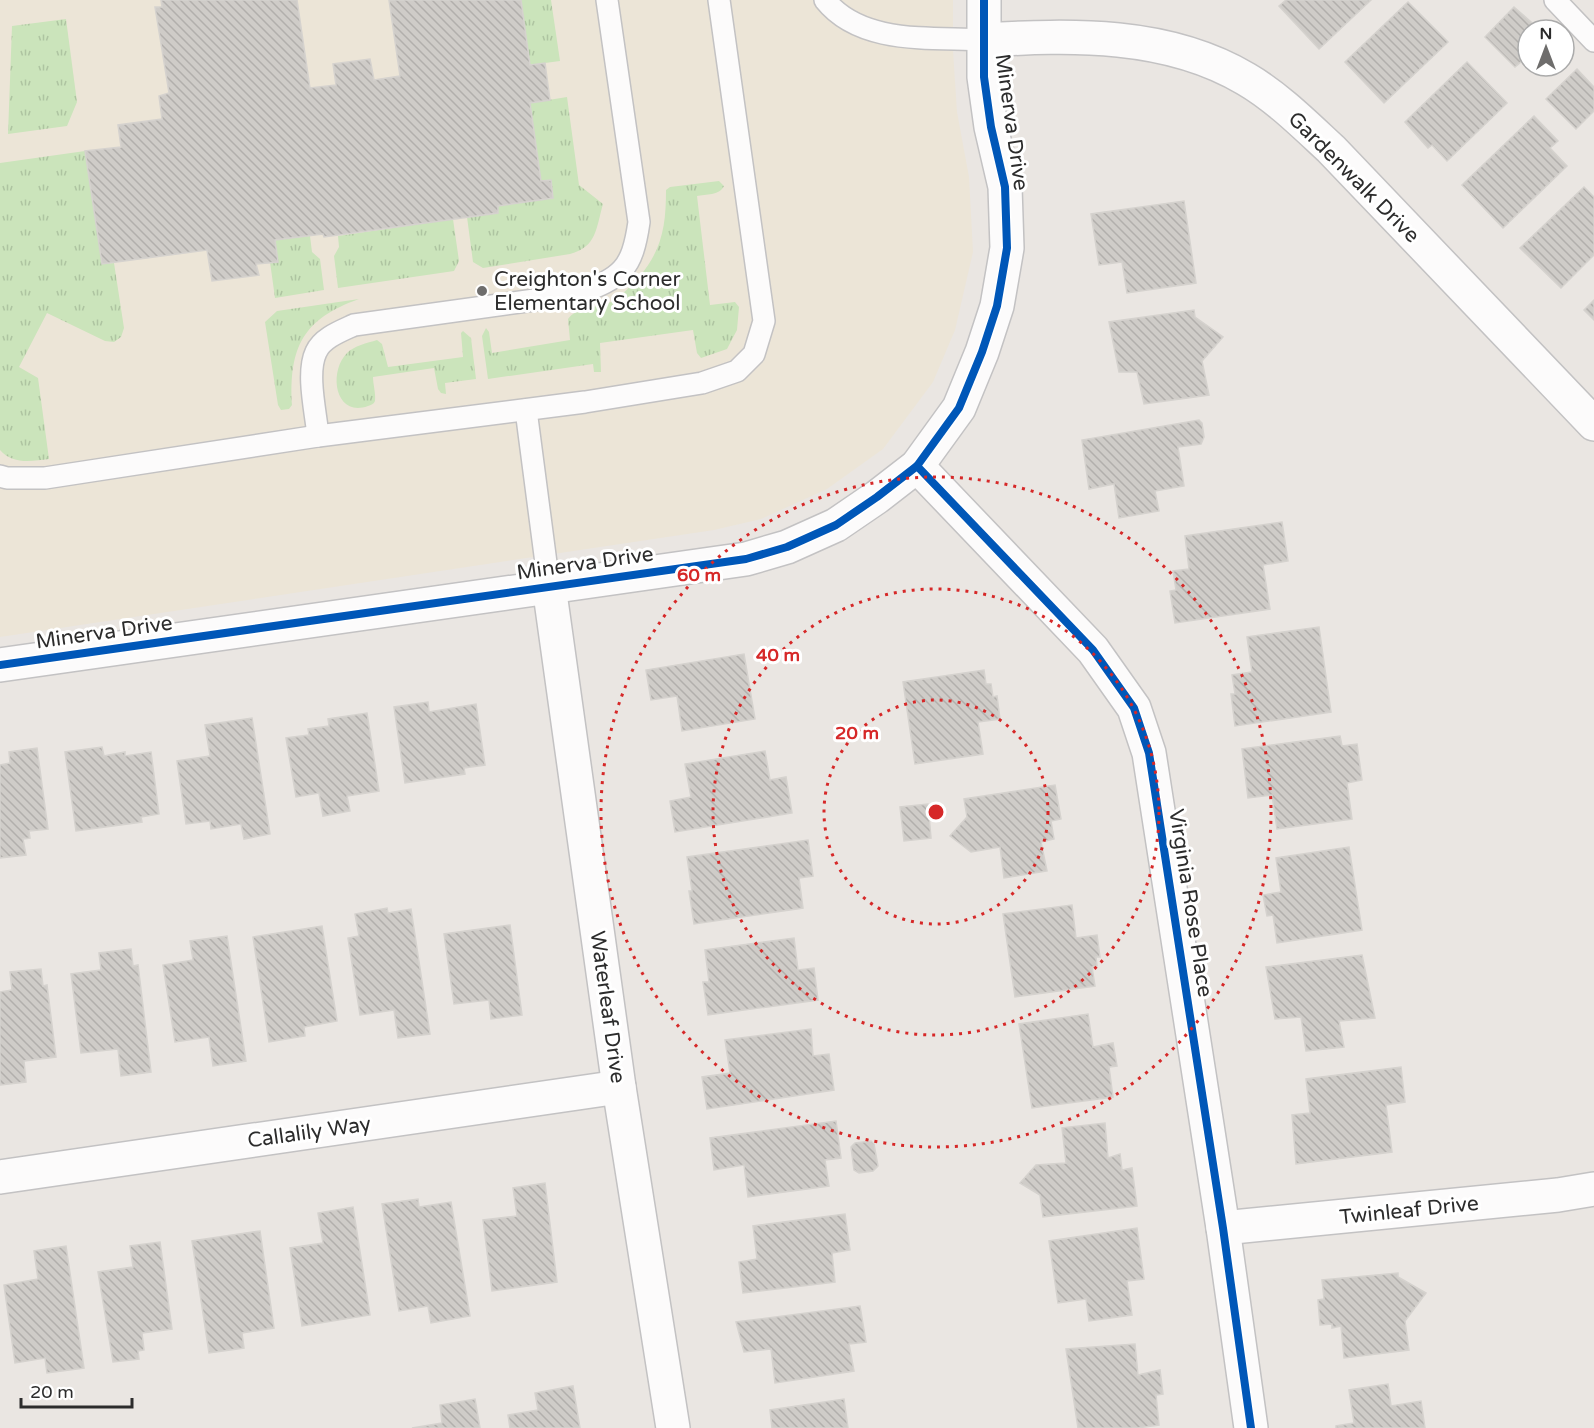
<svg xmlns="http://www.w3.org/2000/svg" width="1594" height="1428" viewBox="0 0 1594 1428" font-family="'Varela Round',sans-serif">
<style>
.education{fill:#ece5d7}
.grass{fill:url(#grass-tufts)}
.building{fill:url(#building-back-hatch);stroke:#d5d2ce;stroke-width:1.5}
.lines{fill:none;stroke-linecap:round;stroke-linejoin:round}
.service-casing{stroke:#c3c2c3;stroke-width:24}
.minor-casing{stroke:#c3c2c3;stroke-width:36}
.service{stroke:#fcfbfb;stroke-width:21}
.minor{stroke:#fcfbfb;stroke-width:33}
.cycleway-casing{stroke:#fff;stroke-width:11}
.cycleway{stroke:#0057b8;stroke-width:8}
.ring{fill:none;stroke:#d62828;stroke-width:3;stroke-dasharray:3 6}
.poi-dot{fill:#6e6d6c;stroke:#fff;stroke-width:2}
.labels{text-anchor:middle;stroke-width:6;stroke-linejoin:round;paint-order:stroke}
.street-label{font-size:21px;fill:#2c2c2c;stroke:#fff}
.poi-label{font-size:21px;fill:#2c2c2c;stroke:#fff;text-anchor:start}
.centre{fill:#d62828;stroke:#fff;stroke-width:3}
.ring-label{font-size:18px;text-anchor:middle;font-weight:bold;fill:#d62828;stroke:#fff;stroke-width:6;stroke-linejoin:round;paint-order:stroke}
</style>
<defs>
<pattern id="grass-tufts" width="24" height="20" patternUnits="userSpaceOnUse" patternTransform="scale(1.5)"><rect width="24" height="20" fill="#cbe4bb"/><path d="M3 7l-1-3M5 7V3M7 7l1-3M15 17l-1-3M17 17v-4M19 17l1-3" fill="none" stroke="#aec4a1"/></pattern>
<pattern id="building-back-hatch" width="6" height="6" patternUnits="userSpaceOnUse" patternTransform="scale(1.5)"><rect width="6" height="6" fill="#cfccc8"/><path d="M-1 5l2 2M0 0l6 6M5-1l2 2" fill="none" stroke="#b2afac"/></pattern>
</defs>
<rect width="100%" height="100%" fill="#eae6e2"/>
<path class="education" d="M0 0H953V51L957 112 969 177 973 252 955 330 933 382 883 449 827 489 761 519 714 530 0 637Z"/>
<g class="grass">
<path d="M521 0H551L560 61 530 65Z"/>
<path d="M66 19 77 102 67 126 8 134 12 26Z"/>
<path d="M567 97 579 185 603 204C596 228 597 247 570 254L483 268 473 262 467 217 498 213V206L552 198 551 180 541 181 530 103Z"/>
<path d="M85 151 102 264 114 263 124 328 121 337 114 342 105 341 47 313 19 367 38 378 49 459C32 461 13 465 0 450V163Z"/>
<path d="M719 181 724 186C719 196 706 194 697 196L710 305 735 302 739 307 737 330 727 349 701 358 697 353 693 330 600 343 601 372H594L593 364 488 379 482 336 486 328 489 332 492 353 570 340 568 319C576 307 598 308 611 302 621 296 631 286 639 277 662 250 666 226 666 190L670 187Z"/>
<path d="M453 219 459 261 454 271 338 288 334 256 339 247 338 236Z"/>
<path d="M310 236 312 252 320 259 324 290 275 298 270 262 278 261 275 240Z"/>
<path d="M359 299C303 319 289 347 292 405L289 409 281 410 278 405 265 322 277 311Z"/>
<path d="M463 331 471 338 476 379 445 383 446 394 441 393 438 389 434 368 373 377C373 384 376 394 375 401 374 404 371 405 368 406 335 418 328 372 347 353 354 346 367 343 377 340L382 344 388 367 463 357 461 333Z"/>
</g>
<g class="building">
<path d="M161 0H297L310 88 336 85 333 64 370 59 374 80 400 76 389 0H521L530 65 545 63 550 100 530 103 541 181 551 180 553 198 498 206V213L324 237 323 234 275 240 278 262 256 264 259 275 212 281 207 250 102 264 85 151 121 147 118 125 162 119 159 96 169 93 155 7H162Z"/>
<path d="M1286 0H1371L1319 49 1279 6Z"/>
<path d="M1408 2 1448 42 1384 103 1345 62Z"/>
<path d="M1514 7 1540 30H1528V56L1515 67 1485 37Z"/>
<path d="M1467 62 1507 103 1447 161 1432 145 1428 148 1405 122Z"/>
<path d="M1577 69 1594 87V111L1576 129 1546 99Z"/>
<path d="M1534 116 1558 141 1550 148 1567 166 1503 228 1462 185Z"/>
<path d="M1584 187 1594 197V255L1561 288 1520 248Z"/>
<path d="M1184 201 1196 283 1127 293 1122 262 1099 265 1091 214Z"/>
<path d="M1594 300V320L1584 310Z"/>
<path d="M1194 310 1195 317 1223 337 1202 361 1209 395 1144 404 1137 372H1119L1109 322Z"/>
<path d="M1199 420 1202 423 1204 437 1201 444 1178 447 1184 486 1155 491 1159 511 1119 518 1114 484 1089 489 1082 440Z"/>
<path d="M1282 522 1288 561 1263 565 1270 609 1175 623 1170 591 1176 590 1173 571 1189 569 1185 536Z"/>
<path d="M1319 627 1331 712 1235 726 1231 694H1235L1232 675 1252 672 1247 637Z"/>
<path d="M744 654 755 719 682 731 677 696 651 700 646 670Z"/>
<path d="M984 670 986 684H991L993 697 997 696 1000 719 978 722 983 754 915 764 903 682Z"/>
<path d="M428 702 429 712 476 704 485 765 464 768 465 774 405 783 394 707Z"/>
<path d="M367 713 379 791 347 796 350 811 323 816 319 793 296 797 286 738 309 735 308 729 329 726 328 719Z"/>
<path d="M252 718 270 834 244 839 241 824 211 829 210 821 186 824 177 761 210 756 205 725Z"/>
<path d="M1340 736 1342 746 1357 744 1362 780 1347 783 1352 819 1277 829 1272 795 1248 798 1242 749Z"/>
<path d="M102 747 104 756 125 752V756L151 752 159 814 141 817 142 822 76 831 65 752Z"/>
<path d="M37 748 48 829 29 831 30 838 23 839 26 855 0 858V765L10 763 9 752Z"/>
<path d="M765 751 770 780 786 777 792 813 675 832 670 801 691 797 685 764Z"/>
<path d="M1055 785 1061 819 1051 821 1054 839 1041 842 1047 871 1004 878 1000 847 971 852 950 836 967 817 964 799Z"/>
<path d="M928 804 931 838 904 841 900 807Z"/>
<path d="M808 840 813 876 799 878 803 908 694 924 689 891H692L687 857Z"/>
<path d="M1349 847 1362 930 1277 943 1273 915 1267 916 1263 895 1281 892 1276 858Z"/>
<path d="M1072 905 1076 938 1097 935 1100 957H1096L1097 966 1092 967 1095 986 1015 997 1003 914Z"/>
<path d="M387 908 388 913 411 909 430 1034 398 1038 394 1010 360 1015 348 938 359 936 355 914Z"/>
<path d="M510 925 522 1015 491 1019 489 1000 454 1004 444 934Z"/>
<path d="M322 926 337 1021 304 1027 305 1036 269 1042 253 937Z"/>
<path d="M227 936 246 1061 213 1066 209 1037 175 1042 163 965 193 960 190 941Z"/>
<path d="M794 938 798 970 814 968 818 1000 708 1015 703 982H709L705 950Z"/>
<path d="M131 949 133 966 138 965 151 1072 121 1076 118 1049 81 1053 71 974 101 970 99 953Z"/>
<path d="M1362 955 1375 1018 1339 1021 1344 1047 1306 1051 1301 1017 1275 1019 1266 967Z"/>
<path d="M41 969 43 986 47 985 56 1057 24 1061 26 1082 0 1085V992L12 990 10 972Z"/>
<path d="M1088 1014 1093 1047 1113 1043 1117 1066 1109 1067 1113 1097 1032 1108 1019 1024Z"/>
<path d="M811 1029 813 1056 829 1054 834 1090 707 1109 702 1077 730 1073 725 1040Z"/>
<path d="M1401 1067 1405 1102 1386 1105 1392 1152 1296 1164 1292 1115 1310 1113 1306 1079Z"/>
<path d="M836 1121 841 1158 825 1160 829 1186 748 1197 744 1165 714 1170 710 1138Z"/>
<path d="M1105 1123 1108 1158 1120 1154 1122 1170 1132 1168 1137 1206 1043 1217 1040 1195 1020 1183 1036 1165 1066 1163 1062 1128Z"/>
<path d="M871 1141 874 1144 878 1166 873 1171 859 1173 854 1170 851 1147 855 1143Z"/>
<path d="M545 1183 557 1282 492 1291 483 1220 517 1216 513 1188Z"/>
<path d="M418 1199 419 1207 451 1202 470 1316 431 1323 428 1306 399 1311 382 1204Z"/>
<path d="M353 1207 370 1315 302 1326 290 1248 323 1243 318 1213Z"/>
<path d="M845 1214 850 1250 832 1253 835 1282 743 1293 739 1262 757 1259 753 1226Z"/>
<path d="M1137 1228 1144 1279 1127 1281 1132 1315 1089 1321 1086 1299 1058 1303 1049 1241Z"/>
<path d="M260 1231 274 1328 242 1333 244 1348 209 1353 192 1241Z"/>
<path d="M160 1242 172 1329 142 1333 144 1350 138 1351 139 1359 113 1362 98 1272 133 1267 130 1246Z"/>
<path d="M66 1246 84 1368 47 1373 45 1358 15 1363 4 1285 38 1279 34 1251Z"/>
<path d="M1398 1273V1277L1426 1293 1405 1321 1409 1350 1344 1358 1341 1326 1332 1328V1324L1320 1325 1318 1300 1324 1299 1322 1280Z"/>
<path d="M860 1306 866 1342 849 1344 854 1371 775 1383 771 1349 744 1352 736 1322Z"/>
<path d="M1135 1344 1138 1375 1160 1370 1163 1394 1156 1395 1159 1425 1137 1428H1078L1066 1349Z"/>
<path d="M1388 1384 1391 1406 1421 1401 1425 1428H1336V1426L1354 1423 1349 1390Z"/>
<path d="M573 1386 580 1428H510L508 1415 538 1410 535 1393Z"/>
<path d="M475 1399 480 1428H412L442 1423 440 1405Z"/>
<path d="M844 1399 848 1428H772L770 1410Z"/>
</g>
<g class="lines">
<defs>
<g id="service">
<path d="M825 0C861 45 931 37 983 40"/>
<path d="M1555 0 1594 41"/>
<path d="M526 410 549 586"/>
<path d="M318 436C316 413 306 373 316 352 322 338 341 331 354 325L578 294C622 277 632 270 639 222L607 0"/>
<path d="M0 476 7 478H45L318 436 585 402 702 383 737 371 754 354 764 321 719 0"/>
</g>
<g id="minor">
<path d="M983 40C1072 35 1167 32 1246 79 1277 97 1305 125 1331 149L1594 424"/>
<path d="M917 466 1093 650 1134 708 1149 753 1223 1228 1251 1428"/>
<path d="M549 586 619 1087 673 1428"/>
<path d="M0 665 746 559 787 547 836 525 877 497 917 466 959 408 982 352 997 306 1007 248 1005 187 991 127 984 77V0"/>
<path d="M0 1177 619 1087"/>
<path d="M1223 1228 1558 1195 1594 1189"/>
</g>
</defs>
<use href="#service" class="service-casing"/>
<use href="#minor" class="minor-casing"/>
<use href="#service" class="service"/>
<use href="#minor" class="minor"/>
<defs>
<g id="cycleway">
<path d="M917 466 1093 650 1134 708 1149 753 1223 1228 1251 1428"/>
<path d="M0 665 746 559 787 547 836 525 877 497 917 466 959 408 982 352 997 306 1007 248 1005 187 991 127 984 77V0"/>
</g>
</defs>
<use href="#cycleway" class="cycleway-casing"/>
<use href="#cycleway" class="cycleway"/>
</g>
<g class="ring">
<circle cx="936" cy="812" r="112"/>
<circle cx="936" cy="812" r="223"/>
<circle cx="936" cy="812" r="335"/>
</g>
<circle class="poi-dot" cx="482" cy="291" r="6"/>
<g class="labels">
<g class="street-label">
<text transform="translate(1012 122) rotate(82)" y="7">Minerva Drive</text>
<text transform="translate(1354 177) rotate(45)" y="7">Gardenwalk Drive</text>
<text transform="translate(585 563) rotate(-8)" y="7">Minerva Drive</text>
<text transform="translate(104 632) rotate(-8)" y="7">Minerva Drive</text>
<text transform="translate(1191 903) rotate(81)" y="7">Virginia Rose Place</text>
<text transform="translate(608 1007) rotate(82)" y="7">Waterleaf Drive</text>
<text transform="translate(309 1132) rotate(-8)" y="7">Callalily Way</text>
<text transform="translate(1409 1210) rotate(-6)" y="7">Twinleaf Drive</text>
</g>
<g class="poi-label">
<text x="494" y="286">Creighton's Corner<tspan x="494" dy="24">Elementary School</tspan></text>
</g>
</g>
<circle cx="936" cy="812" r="9" class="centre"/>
<g class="ring-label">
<text x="699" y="581">60 m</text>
<text x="778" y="661">40 m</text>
<text x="857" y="739">20 m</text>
</g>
<g transform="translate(1546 48)"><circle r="28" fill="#ffffff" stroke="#ababab" stroke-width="1.5"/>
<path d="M0-4.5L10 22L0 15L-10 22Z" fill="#6e6d6c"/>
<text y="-9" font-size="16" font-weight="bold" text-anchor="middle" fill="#2c2c2c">N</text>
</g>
<path d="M21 1398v9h111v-9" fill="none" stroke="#2c2c2c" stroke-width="3"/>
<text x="30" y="1398" font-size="18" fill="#2c2c2c" stroke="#ffffff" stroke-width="4.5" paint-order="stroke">20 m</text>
</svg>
